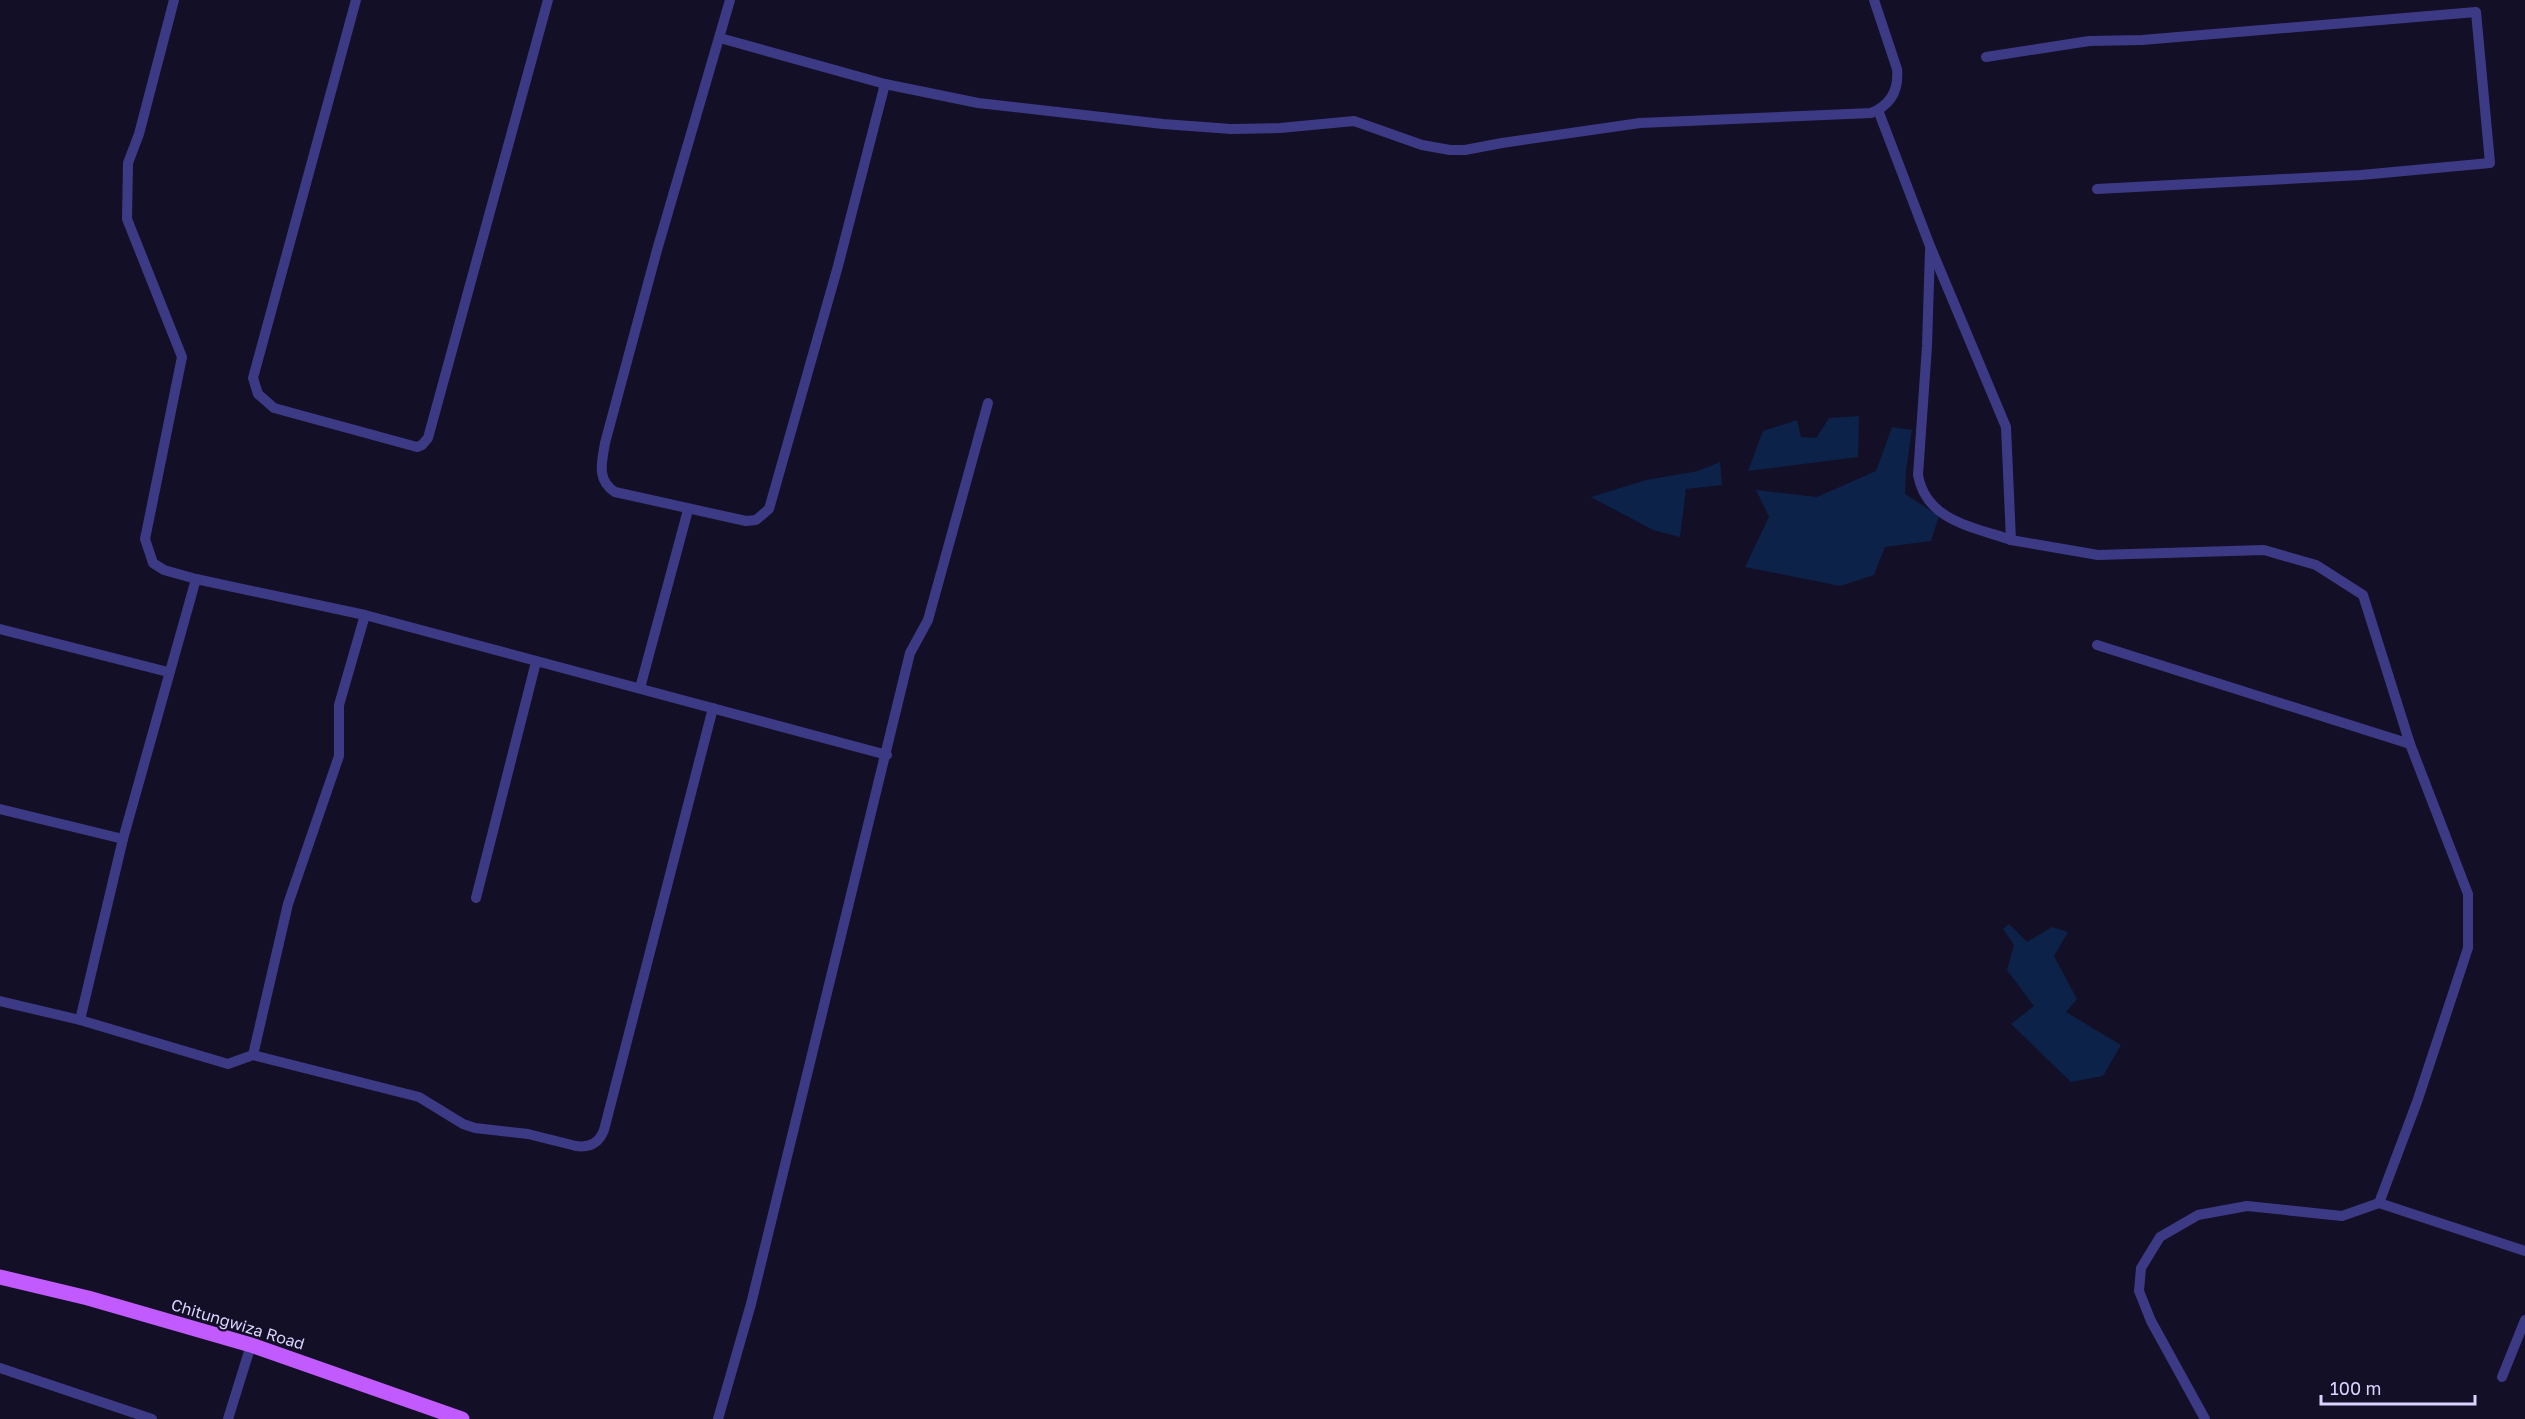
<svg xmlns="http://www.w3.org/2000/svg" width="2525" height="1419" viewBox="0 0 2525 1419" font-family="'Golos Text',sans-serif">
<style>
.water{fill:#0c2248}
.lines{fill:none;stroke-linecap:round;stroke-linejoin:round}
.street{stroke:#3d3a85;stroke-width:10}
.primary{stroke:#c25bff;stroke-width:15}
.labels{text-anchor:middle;stroke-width:4.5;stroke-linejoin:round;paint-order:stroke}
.street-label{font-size:16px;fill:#d9d4ff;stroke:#130f26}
</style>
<rect width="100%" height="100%" fill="#130f26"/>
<g class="water">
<path d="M1859 416 1858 457 1748 471 1763 431 1797 420 1801 437 1816 438 1829 418Z"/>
<path d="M1892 427 1912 430 1906 470 1905 494 1939 516 1931 541 1885 547 1874 575 1840 586 1745 567 1769 517 1756 490 1817 497 1876 471Z"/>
<path d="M1720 462 1722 485 1686 489 1680 537 1653 530 1591 497 1646 480 1698 471Z"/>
<path d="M2009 924 2027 942 2052 927 2068 932 2054 956 2077 999 2066 1012 2121 1045 2103 1076 2071 1082 2011 1024 2034 1006 2007 970 2014 945 2003 929Z"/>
</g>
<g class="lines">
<g class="street">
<path d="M174 0 139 134 128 163 127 219 182 357 145 539 153 563 164 570 196 579 365 615 887 755"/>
<path d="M356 0 253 378 258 394 274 408 417 447 422 445 428 438 548 0"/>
<path d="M730 0 657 250 605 443C602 462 596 480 615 492L746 521 756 520 769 509 838 266 885 84"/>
<path d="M720 38 885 84 978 103 1163 124 1231 129 1280 128 1354 121 1422 145 1450 150H1465L1502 143 1640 123 1871 113C1891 105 1899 90 1897 69L1874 0"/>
<path d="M1986 57 2089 41 2142 40 2476 12 2490 163 2361 175 2097 189"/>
<path d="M1878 110 1930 246 2006 427 2011 540 2098 555 2264 550 2316 565 2363 595 2410 744 2468 894V948L2417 1102 2379 1203 2342 1216 2247 1206 2198 1215 2160 1237 2141 1268 2139 1291 2151 1321 2205 1419"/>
<path d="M1930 250 1927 346 1918 475C1926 521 1974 527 2011 540"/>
<path d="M0 629 168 672"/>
<path d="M2097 645 2410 744"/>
<path d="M640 688 688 510"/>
<path d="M0 809 123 839"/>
<path d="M476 898 536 662"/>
<path d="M0 1001 80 1020 228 1064 253 1055 288 904 339 756V705L365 615"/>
<path d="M80 1020 123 839 196 579"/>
<path d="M253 1055 419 1097 463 1124 475 1128 528 1134 576 1146C590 1148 599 1143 604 1130L713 708"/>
<path d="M2379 1203 2525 1251"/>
<path d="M0 1368 152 1419"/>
<path d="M2502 1377 2525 1320"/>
<path d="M228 1419 251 1345"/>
<path d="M718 1419 751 1304 910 653 928 620 988 403"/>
</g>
<path class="primary" d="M0 1277 88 1298 251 1345 462 1419"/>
</g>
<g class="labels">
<g class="street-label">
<text transform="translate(238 1324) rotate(17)" y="6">Chitungwiza Road</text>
</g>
</g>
<path d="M2321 1395v9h154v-9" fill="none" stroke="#d9d4ff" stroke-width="3"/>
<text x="2330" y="1395" font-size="18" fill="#d9d4ff" stroke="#130f26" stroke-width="4.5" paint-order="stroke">100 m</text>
</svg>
